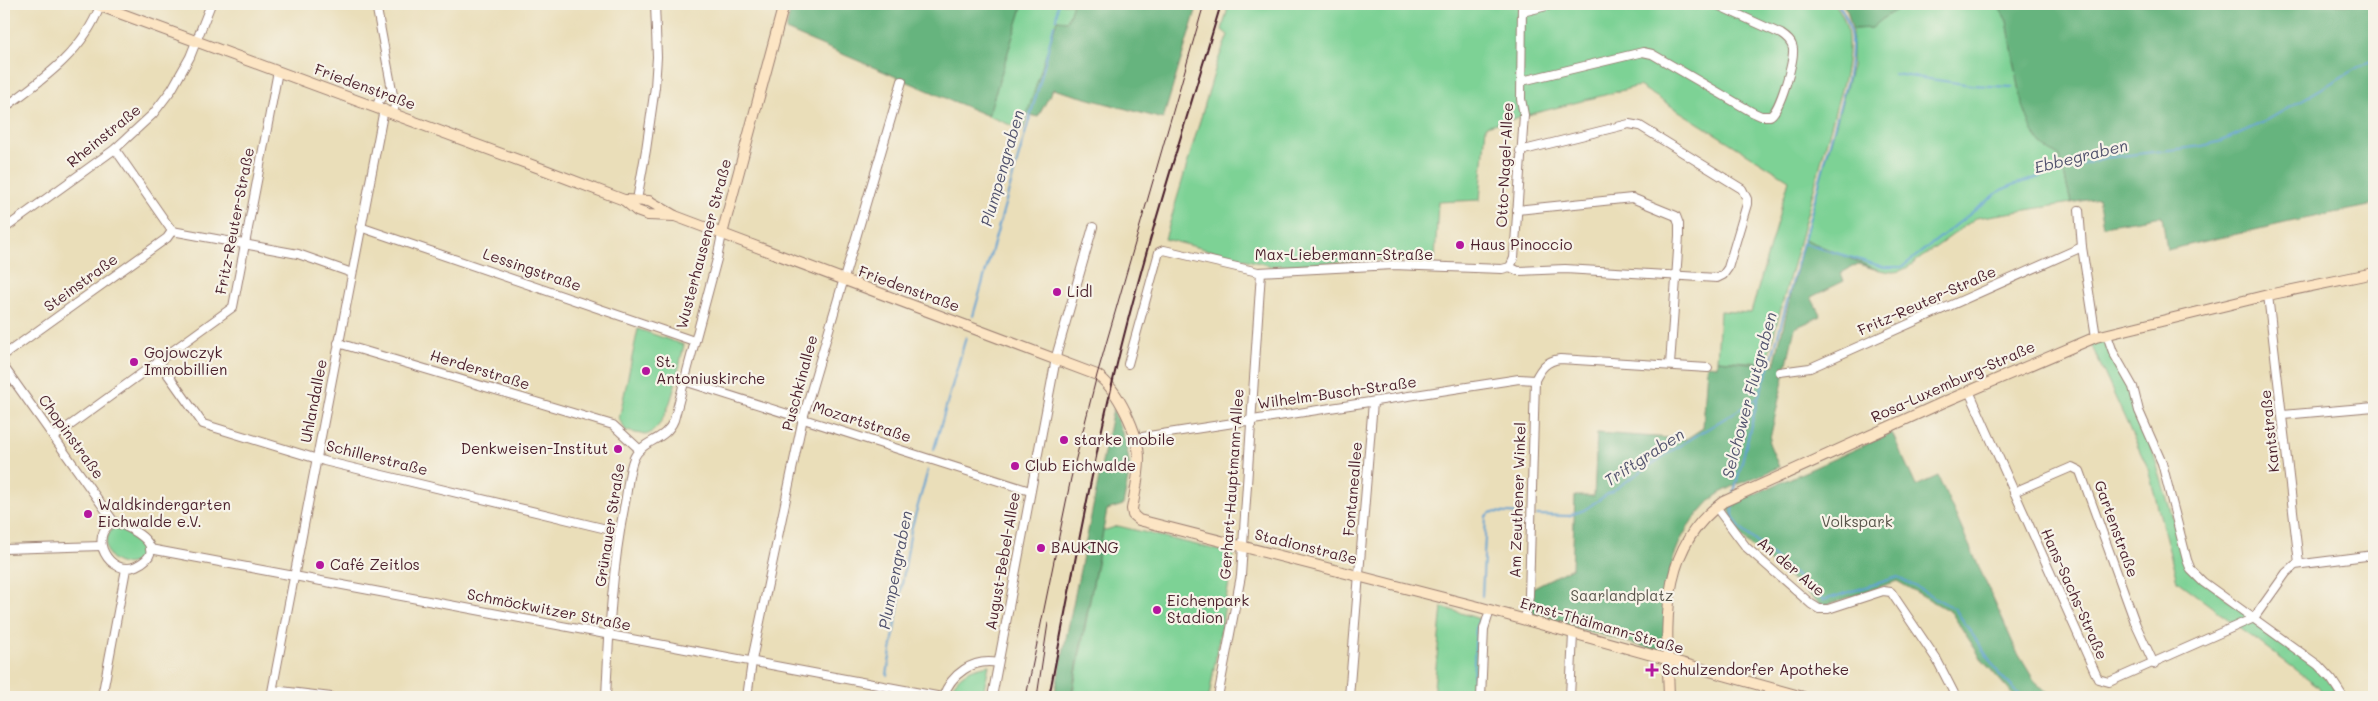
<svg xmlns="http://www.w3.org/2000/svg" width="2378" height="701" viewBox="0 0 2378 701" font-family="Mali,sans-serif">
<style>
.green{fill:#7dd295;stroke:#647860}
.forest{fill:#66b47e;stroke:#586a54}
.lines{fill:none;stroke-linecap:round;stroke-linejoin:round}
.stream{stroke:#5ea0d2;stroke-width:2}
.street-casing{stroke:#9a7e72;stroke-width:10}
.secondary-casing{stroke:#9a7e72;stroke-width:12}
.street{stroke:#fff;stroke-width:8}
.secondary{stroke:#fce5c4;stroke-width:10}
.tram{stroke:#4a1f2b;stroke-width:1}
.rail{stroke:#4a1f2b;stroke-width:2}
.poi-dot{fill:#b5179e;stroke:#f7f3e8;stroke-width:2}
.labels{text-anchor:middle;stroke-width:4.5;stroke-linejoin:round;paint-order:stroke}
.street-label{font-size:15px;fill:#4a1f2b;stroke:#f7f3e8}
.poi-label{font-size:15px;fill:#4a1f2b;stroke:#f7f3e8;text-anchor:start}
.park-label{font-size:15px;fill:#59554b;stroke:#f7f3e8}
.water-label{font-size:16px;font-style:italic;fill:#52536e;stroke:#f7f3e8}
</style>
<rect width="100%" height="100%" fill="#f7f3e8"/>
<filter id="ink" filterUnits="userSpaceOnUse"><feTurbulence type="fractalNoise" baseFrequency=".02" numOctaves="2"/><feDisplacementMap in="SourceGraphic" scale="10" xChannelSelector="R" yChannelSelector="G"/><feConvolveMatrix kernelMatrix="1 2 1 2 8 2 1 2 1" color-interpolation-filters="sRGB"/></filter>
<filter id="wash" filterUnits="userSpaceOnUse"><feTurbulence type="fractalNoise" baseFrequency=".0096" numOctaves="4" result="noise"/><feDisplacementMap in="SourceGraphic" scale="20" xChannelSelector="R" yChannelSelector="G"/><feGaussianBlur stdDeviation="1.12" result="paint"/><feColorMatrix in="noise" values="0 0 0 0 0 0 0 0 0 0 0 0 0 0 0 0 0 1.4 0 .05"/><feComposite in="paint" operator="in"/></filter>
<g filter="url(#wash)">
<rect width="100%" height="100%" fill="#eadeb9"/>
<g class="green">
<path d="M1023 4H1073L1067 21 1057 20 1023 130 988 116Z"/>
<path d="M1229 4H1835C1852 25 1849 50 1845 75L1766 363 1717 360 1720 311 1751 313 1789 180 1639 86 1486 126 1480 200 1438 202 1435 260 1392 259 1271 266 1165 239 1217 63 1228 35 1222 30Z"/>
<path d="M1900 4H1997L2007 21 2022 103 2043 146 2060 157 2071 203 1976 218 1911 265C1905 269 1900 272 1893 272 1868 271 1828 249 1804 239L1852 66V29L1872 28 1886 16 1898 9Z"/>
<path d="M638 329 684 345C678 368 671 427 646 435L626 431 619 419Z"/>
<path d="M2102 340 2106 343 2127 381 2152 449 2188 569 2313 664 2333 686 2339 697H2325L2318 686 2177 581 2148 469 2090 342Z"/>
<path d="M1118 526 1234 554 1209 697H1072L1103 531Z"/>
<path d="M114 527C126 527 138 537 147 544L144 556C118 578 93 549 114 527Z"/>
<path d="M1442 607 1483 620 1479 626 1477 697H1433Z"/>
<path d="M989 665 983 694 973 697H948C955 675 968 669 989 665Z"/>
</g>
<g class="forest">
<path d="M795 4H1023L988 116 786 30 790 11Z"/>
<path d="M1073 4H1198L1163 119 1053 89 1038 117 1027 114 1057 20 1067 21Z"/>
<path d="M1842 4H1900L1898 9 1886 16 1872 28 1852 29 1847 10Z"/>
<path d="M1997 4H2374V205L2294 221 2167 250 2162 216 2103 226 2098 198 2071 203 2060 157 2043 146 2033 132 2022 103 2007 21Z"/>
<path d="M1804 239 1878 270 1858 264 1841 273 1844 281 1811 297 1821 316 1795 328 1769 443 1779 467C1760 476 1738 483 1720 493 1712 498 1706 505 1700 512 1664 551 1664 602 1666 653L1530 615 1532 588 1572 568 1575 496H1594L1597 433 1686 439 1703 428 1707 365 1717 366V360L1774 365Z"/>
<path d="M1113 409 1126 443 1130 468 1123 505 1107 510 1071 697H1054Z"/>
<path d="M1892 433 1916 486 1938 476 2017 652 2034 680 2052 697H2015L1983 661 1951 612 1897 581 1827 605 1820 604 1745 541 1735 527 1728 506Z"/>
</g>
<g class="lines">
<g class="stream">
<path d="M1056 19 1058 4"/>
<path d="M1894 74 1972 85 2013 87"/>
<path d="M1802 243 1884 267H1902L2001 190 2013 185 2104 158 2202 146 2222 141 2264 122 2374 58"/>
<path d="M973 316 1040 82 1054 25"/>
<path d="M934 449 966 337"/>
<path d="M1734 493 1758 398 1770 365 1848 76C1852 51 1855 25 1838 4"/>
<path d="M1733 502V516L1740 528 1824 600 1898 577 1955 609 2000 675 2022 697"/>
<path d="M1537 515 1568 516 1584 510 1676 448 1758 398"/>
<path d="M1482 596 1486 516 1492 512 1523 514"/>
<path d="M887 675 911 530 928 470"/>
<path d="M1472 697 1476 627 1479 620"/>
</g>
</g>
</g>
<g filter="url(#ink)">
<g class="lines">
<defs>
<g id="street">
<path d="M376 4 395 106 393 112"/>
<path d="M1522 12 1555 4"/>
<path d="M1522 81 1643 52 1652 54 1752 112 1761 116H1770C1780 111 1794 61 1793 49 1792 42 1787 38 1781 34L1715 4"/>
<path d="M377 106 379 100 392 89"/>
<path d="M4 108C42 80 83 52 100 6"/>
<path d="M115 149 172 231"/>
<path d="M637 200 646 150 655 87 657 57 655 4"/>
<path d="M1517 210 1632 198 1676 216 1679 224V236L1670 365"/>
<path d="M2079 210 2082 247 2096 337"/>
<path d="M360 227 694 341"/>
<path d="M4 229 115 149 153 114 172 89 190 57 211 4"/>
<path d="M172 231 298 254 352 273"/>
<path d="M1510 267 1514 258 1524 115 1521 99 1522 4"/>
<path d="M2268 295 2299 563"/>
<path d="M2107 335 2113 352 2133 387 2139 411 2162 463 2187 560 2191 570 2203 582 2318 665 2332 680 2343 697"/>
<path d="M338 343 613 425 639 449"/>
<path d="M4 355 167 238 172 231"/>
<path d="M159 362 203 424 324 461 619 532"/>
<path d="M1128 364 1159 252 1164 250 1258 272 1393 265 1502 269 1510 267 1518 271 1565 269 1717 278 1723 275 1728 268 1747 204V199L1742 189 1640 126 1629 124 1520 151"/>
<path d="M4 367 114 522"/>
<path d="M1780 372 1810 368 2082 247"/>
<path d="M684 381 1030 491"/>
<path d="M1969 391 2098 679 2109 682 2254 618"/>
<path d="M2283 415 2374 407"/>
<path d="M54 437 233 307 278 71"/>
<path d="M1136 438 1519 379 1535 380"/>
<path d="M2014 492 2072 467 2080 471 2136 625 2154 664"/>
<path d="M1716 507 1746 547 1811 604 1819 609H1828L1883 591 1891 592 1937 660 1956 697"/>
<path d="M114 522C133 528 172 549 136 566 110 578 86 535 114 522Z"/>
<path d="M4 549 101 546"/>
<path d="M150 549 942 697"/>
<path d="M2254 618 2286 573 2295 565 2374 555"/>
<path d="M1525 620 1529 596 1535 380C1541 368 1546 361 1560 359L1708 368"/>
<path d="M273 690 331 697"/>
<path d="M102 697 126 569"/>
<path d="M271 697 384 109"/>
<path d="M606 697C609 632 612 567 625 503 628 488 628 472 634 458 643 439 665 442 674 420L717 259 722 234"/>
<path d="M747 697 753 655 803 418 902 81"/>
<path d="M943 697C951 674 973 658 998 663"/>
<path d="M992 697 1057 353 1093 227"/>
<path d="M1218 697 1241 576 1261 272"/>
<path d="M1349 697 1373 402"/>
<path d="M1481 697 1484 629 1490 610"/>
<path d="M1570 697 1573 634"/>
</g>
<g id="secondary">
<path d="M95 4 545 170 624 200 637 211 648 215 675 216"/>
<path d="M624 200 649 201 675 216 1097 375C1118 389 1139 434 1139 459 1139 476 1135 492 1132 509L1133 515 1139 520 1479 607 1803 697"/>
<path d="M722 234 784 4"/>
<path d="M1669 697C1667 627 1657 549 1723 502L1944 402 2096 337 2268 295 2374 273"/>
</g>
</defs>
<use href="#street" class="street-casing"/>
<use href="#secondary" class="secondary-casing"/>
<use href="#street" class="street"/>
<use href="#secondary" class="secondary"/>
<g class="tram">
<path d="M1026 697 1071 478 1097 375 1204 4"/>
<path d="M1037 697 1048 623"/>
</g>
<path class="rail" d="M1049 697C1069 594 1087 491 1111 389 1141 259 1183 132 1221 4"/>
</g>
</g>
<g class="poi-dot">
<circle cx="1460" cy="245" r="5"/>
<circle cx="1057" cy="292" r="5"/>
<circle cx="134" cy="362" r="5"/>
<circle cx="646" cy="371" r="5"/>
<circle cx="1064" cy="440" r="5"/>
<circle cx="618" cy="449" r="5"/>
<circle cx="1015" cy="466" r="5"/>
<circle cx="88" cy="514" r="5"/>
<circle cx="1041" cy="548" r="5"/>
<circle cx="320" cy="565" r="5"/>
<circle cx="1157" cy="610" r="5"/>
<path d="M1649.5 662.5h5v5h5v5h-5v5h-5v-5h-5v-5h5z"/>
</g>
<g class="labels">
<g class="street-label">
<text transform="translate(365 87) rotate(20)" y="5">Friedenstraße</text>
<text transform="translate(104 136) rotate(-39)" y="5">Rheinstraße</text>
<text transform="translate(1505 165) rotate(-87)" y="5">Otto-Nagel-Allee</text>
<text transform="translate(235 221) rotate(-79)" y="5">Fritz-Reuter-Straße</text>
<text transform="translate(704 244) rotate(-75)" y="5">Wusterhausener Straße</text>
<text x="1344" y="260">Max-Liebermann-Straße</text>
<text transform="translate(532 270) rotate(19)" y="5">Lessingstraße</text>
<text transform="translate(81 283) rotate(-36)" y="5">Steinstraße</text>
<text transform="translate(909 289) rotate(20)" y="5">Friedenstraße</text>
<text transform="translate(1927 301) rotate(-24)" y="5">Fritz-Reuter-Straße</text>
<text transform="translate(480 370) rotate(17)" y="5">Herderstraße</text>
<text transform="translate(1953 382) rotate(-24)" y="5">Rosa-Luxemburg-Straße</text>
<text transform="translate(800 383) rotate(-75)" y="5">Puschkinallee</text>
<text transform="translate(1337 393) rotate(-8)" y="5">Wilhelm-Busch-Straße</text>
<text transform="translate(314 401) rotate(-79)" y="5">Uhlandallee</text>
<text transform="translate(862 422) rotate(18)" y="5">Mozartstraße</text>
<text transform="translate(2270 431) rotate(-96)" y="5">Kantstraße</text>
<text transform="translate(71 437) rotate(54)" y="5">Chopinstraße</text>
<text transform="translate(377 458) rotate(14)" y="5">Schillerstraße</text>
<text transform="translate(1232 484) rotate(-86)" y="5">Gerhart-Hauptmann-Allee</text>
<text transform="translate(1353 489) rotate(-85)" y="5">Fontaneallee</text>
<text transform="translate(1518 500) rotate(-88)" y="5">Am Zeuthener Winkel</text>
<text transform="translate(610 525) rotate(-81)" y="5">Grünauer Straße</text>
<text transform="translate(2116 529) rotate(70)" y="5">Gartenstraße</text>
<text transform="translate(1306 547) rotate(14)" y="5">Stadionstraße</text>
<text transform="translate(1003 561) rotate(-80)" y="5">August-Bebel-Allee</text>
<text transform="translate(1791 567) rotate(40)" y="5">An der Aue</text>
<text transform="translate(2074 594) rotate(66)" y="5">Hans-Sachs-Straße</text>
<text transform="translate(549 610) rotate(11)" y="5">Schmöckwitzer Straße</text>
<text transform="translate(1602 626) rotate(16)" y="5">Ernst-Thälmann-Straße</text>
</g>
<g class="poi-label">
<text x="1470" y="250">Haus Pinoccio</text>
<text x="1067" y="297">Lidl</text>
<text x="144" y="358">Gojowczyk<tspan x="144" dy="17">Immobillien</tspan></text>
<text x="656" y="367">St.<tspan x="656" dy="17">Antoniuskirche</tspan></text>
<text x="1074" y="445">starke mobile</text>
<text x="608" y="454" text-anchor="end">Denkweisen-Institut</text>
<text x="1025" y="471">Club Eichwalde</text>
<text x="98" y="510">Waldkindergarten<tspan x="98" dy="17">Eichwalde e.V.</tspan></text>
<text x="1051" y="553">BAUKING</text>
<text x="330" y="570">Café Zeitlos</text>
<text x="1167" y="606">Eichenpark<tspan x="1167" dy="17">Stadion</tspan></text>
<text x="1662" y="675">Schulzendorfer Apotheke</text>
</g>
<g class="park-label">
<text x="1857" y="527">Volkspark</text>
<text x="1622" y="601">Saarlandplatz</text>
</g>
<g class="water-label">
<text transform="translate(2081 156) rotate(-14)" y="6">Ebbegraben</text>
<text transform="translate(1002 168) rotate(-74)" y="6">Plumpengraben</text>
<text transform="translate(1749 395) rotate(-75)" y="6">Selchower Flutgraben</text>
<text transform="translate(1644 457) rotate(-33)" y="6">Triftgraben</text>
<text transform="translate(895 570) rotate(-79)" y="6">Plumpengraben</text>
</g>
</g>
<rect width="2378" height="701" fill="none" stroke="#f7f3e8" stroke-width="20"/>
</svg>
